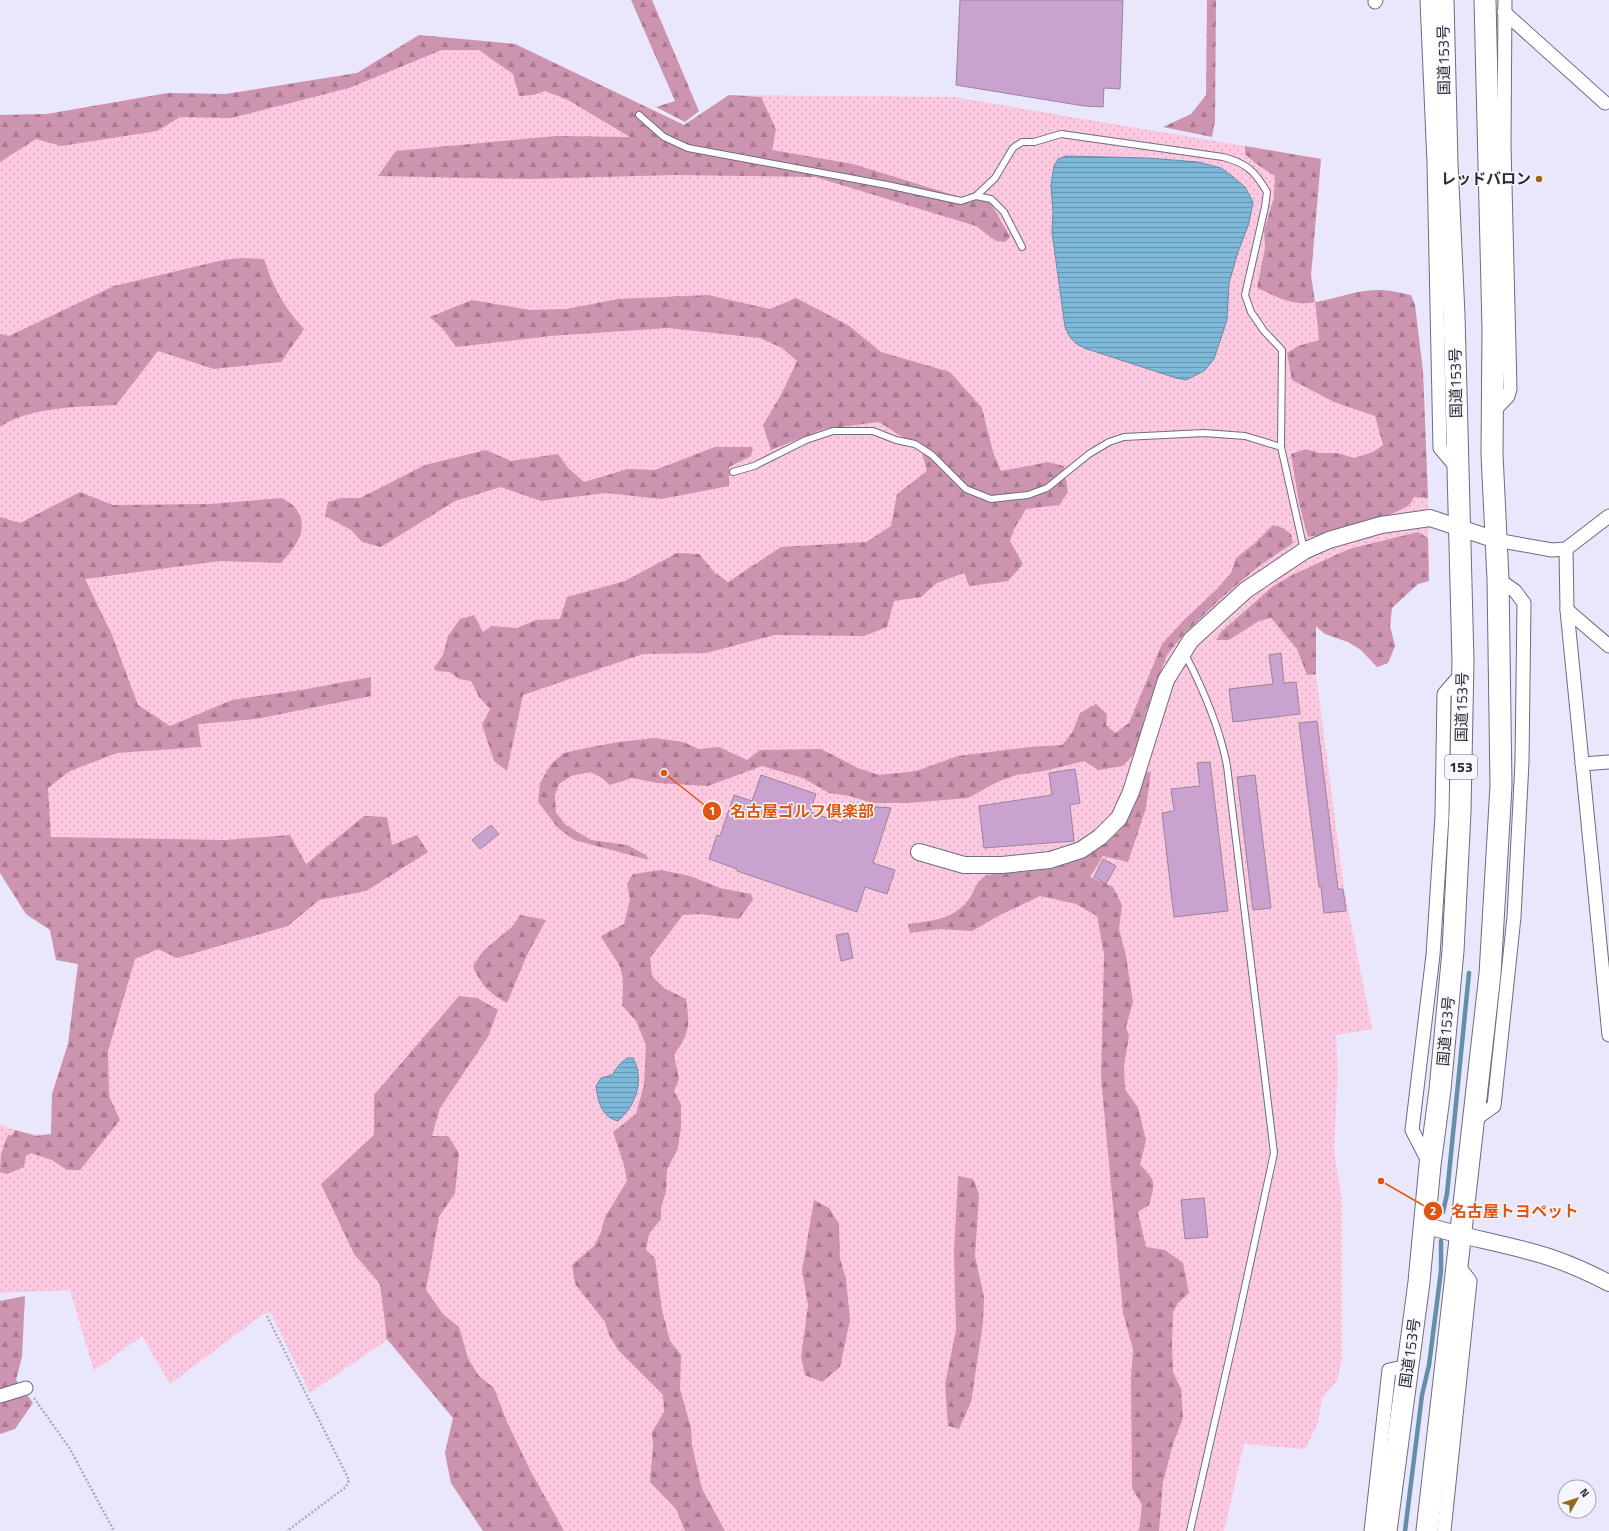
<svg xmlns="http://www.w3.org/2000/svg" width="1609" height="1531" viewBox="0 0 1609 1531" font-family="'Titillium Web','Noto Sans JP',sans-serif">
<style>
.grass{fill:url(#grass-dots)}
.forest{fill:url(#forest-firs)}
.water{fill:url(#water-rules);stroke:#658ea8}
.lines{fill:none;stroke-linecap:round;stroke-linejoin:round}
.stream{stroke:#658ea8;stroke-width:4.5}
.building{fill:#c9a2d0;stroke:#97869a}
.service-casing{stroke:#6e6b82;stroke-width:8}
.minor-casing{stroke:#6e6b82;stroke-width:15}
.tertiary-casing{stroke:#6e6b82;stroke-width:18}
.trunk-casing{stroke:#6e6b82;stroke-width:23}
.path{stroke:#adaabc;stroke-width:2.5;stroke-dasharray:2 2;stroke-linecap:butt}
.service{stroke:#fff;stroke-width:6}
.minor{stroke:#fff;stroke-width:13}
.tertiary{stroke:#fff;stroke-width:16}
.trunk{stroke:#fff;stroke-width:21}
.poi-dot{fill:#966916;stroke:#f7f6fc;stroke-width:1.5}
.labels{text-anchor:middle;stroke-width:3;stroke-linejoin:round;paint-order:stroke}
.shield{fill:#f7f6fc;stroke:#68666f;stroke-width:1}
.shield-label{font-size:14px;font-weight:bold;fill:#2b2933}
.street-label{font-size:15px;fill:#2b2933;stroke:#f7f6fc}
.poi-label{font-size:15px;font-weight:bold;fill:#2b2933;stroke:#f7f6fc;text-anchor:end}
.leader{fill:none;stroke:#df570e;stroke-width:1.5}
.callout-dot{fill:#df570e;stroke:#f7f6fc;stroke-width:1.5}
.mark-label{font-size:12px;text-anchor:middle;font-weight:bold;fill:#fff}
.callout-label{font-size:16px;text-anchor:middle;font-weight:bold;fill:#df570e;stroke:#f7f6fc;stroke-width:3;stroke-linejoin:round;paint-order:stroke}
</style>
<defs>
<pattern id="grass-dots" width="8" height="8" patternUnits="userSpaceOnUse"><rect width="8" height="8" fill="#fcc9e0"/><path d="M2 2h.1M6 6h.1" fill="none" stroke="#d8adc1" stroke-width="1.8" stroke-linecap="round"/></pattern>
<pattern id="forest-firs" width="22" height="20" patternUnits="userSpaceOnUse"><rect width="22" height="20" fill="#cd94af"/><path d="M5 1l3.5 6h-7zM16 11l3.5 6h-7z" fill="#a7798f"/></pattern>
<pattern id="water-rules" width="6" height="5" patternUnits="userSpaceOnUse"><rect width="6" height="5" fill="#7eb9da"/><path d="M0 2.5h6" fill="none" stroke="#6796b1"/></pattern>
</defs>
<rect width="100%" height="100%" fill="#eae7fc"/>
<path class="grass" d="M419 35 515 44 684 125 729 95 954 97 1321 159 1311 275 1319 340 1423 371 1428 498 1429 581 1418 584 1392 608 1390 626 1395 646 1388 663 1377 667 1361 650 1348 642 1325 634 1315 626 1316 674 1344 888 1372 1029 1336 1035 1338 1069 1334 1150 1342 1201V1359L1337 1381 1322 1398 1318 1423 1305 1449 1244 1444 1224 1531H483L451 1483 445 1453 453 1418 387 1340 310 1393 270 1312 262 1315 170 1384 142 1336 94 1371 70 1290 0 1293V1124C17 1131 32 1136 51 1134L52 1094 68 1044 78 964 56 960 50 930 26 914 0 873V115L47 114 168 93 226 94 357 73Z"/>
<g class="forest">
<path d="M631 0H652L699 111 685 122 656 107 675 101Z"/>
<path d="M1207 0H1216L1215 121 1212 137 1163 127 1191 114 1206 95Z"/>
<path d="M419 35 515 44 684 125 729 95 761 97 776 129 772 150 853 164 966 199 989 200 1010 237 1005 242 996 241 976 226 815 177 675 175 527 179 378 176 396 151 555 136 630 137 568 100 545 91 534 95 519 96 513 74 479 50H442L349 88 231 118 180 117 157 131 61 146 36 139 0 162V115L47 114 168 93 226 94 357 73Z"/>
<path d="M1245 146 1321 159 1311 275 1315 302C1336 299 1358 289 1380 290 1390 290 1401 293 1411 295L1415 305 1423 371 1428 498 1414 497C1413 499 1411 503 1409 505 1396 516 1327 534 1308 537L1299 503 1291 454 1306 449 1319 453H1337L1354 458 1373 452 1383 445 1375 416 1334 402 1292 380 1287 353 1298 346 1319 340 1315 302C1295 307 1275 296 1257 288L1265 248 1264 231 1274 197 1275 176 1255 163 1245 154Z"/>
<path d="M242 258 264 259C275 291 282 304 304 329L281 362 214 369 158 351 116 405C80 407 31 406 0 427V334L9 336 114 286 223 260Z"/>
<path d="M708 295 770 309 796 298 848 325 881 352 950 372 982 408 993 452 1001 471 1048 462 1064 466 1068 492 1059 505 1026 509 1014 529 1010 541 1023 564 1008 581 969 586 964 573 937 583 921 597 894 601 887 627 864 636 775 635 706 653 643 654 523 695 507 771 494 761 482 725 490 709 479 697 471 681 459 679 450 672 436 671 434 668 443 655 448 636 460 619 474 615 483 632 492 626 517 628 536 620 560 619 567 597 625 581 677 553 699 554 714 572 728 582 781 547 866 542 891 526 897 494 927 471 921 449 879 422 824 429 771 450 763 425 782 393 797 361 782 348 760 338 668 328 550 336 456 347 444 330 430 317 472 300 530 310 566 309 618 299Z"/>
<path d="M715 447H753L751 456 729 467V486L661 499 606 493 541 501 501 487 455 501 381 547 362 542 351 530 325 516 328 502 342 498H360L425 465 486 450 511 461 558 454 569 469 584 482 628 469 655 470Z"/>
<path d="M80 492 113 505 210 504 282 498C287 501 294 505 297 510 310 530 294 548 281 563L220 561 85 579 112 635 138 705 170 726 232 700 301 690 371 677V696L256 719 198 724 201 747 117 753 70 771 48 788 51 837 225 840 290 835 306 864 364 816 387 817 392 845 417 835 428 852 366 891 319 900 288 926 177 958 158 949 135 959 108 1051 109 1096 120 1120 80 1170H67L52 1160 31 1153 26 1156 24 1167 7 1174 0 1172 1 1154 8 1135H12L15 1130 36 1136 51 1134 52 1094 68 1044 78 964 56 960 50 930 26 914 0 873V517L20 523Z"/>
<path d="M1273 525 1283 528 1291 534 1293 543 1259 566 1220 599 1183 635 1167 655 1146 712 1136 752 1123 766 1098 770 1084 761 1044 771 1016 775 997 782 968 798 908 803H872L850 796 829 793 803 778 762 766 708 786 657 783 632 778 610 785 602 778 590 772 571 776 559 784 555 795 556 813 566 825 591 840 627 845 646 855 649 860 574 840 558 828 538 802 540 783 551 764 564 753 586 748 619 742 654 738 683 742 699 749 719 747 747 760 760 750 821 749 858 768 879 775 916 771 958 756 1031 747 1062 745 1072 733 1080 713 1096 704 1107 714 1106 725 1115 733 1129 723 1162 644 1184 620 1217 589 1231 573 1236 558 1254 544Z"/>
<path d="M1418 532 1428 538 1429 581 1418 584 1392 608 1390 626 1395 646 1388 663 1377 667 1361 650 1348 642 1325 634 1316 626V674L1307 675 1297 649 1271 618 1259 621 1229 640H1216L1221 632 1272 587 1292 575 1349 549Z"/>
<path d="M1151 771 1146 808 1128 862 1103 856 1090 877 1113 887 1122 905 1119 929 1126 956 1133 1002 1126 1027 1129 1036 1124 1065 1125 1089 1138 1108 1146 1140 1140 1165C1157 1181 1155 1184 1149 1205L1138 1212 1146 1247 1165 1250 1183 1263 1189 1293 1178 1303 1173 1312 1172 1344 1173 1372 1181 1389 1183 1418 1173 1444 1163 1482 1159 1531H1139L1142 1505 1132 1488 1131 1377 1133 1349 1123 1313 1101 1078 1104 954 1097 916 1076 904 1040 896 1000 915 972 931 939 929 910 933 908 924C930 921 951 920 967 902 976 890 973 884 987 875 1010 872 1036 872 1059 866 1080 861 1111 843 1123 826 1134 810 1140 791 1146 773Z"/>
<path d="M661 870 690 876 720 888 751 894 753 900 739 919 700 914 683 915 650 958 652 976 664 988 686 999C690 1026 690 1032 674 1055L679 1079 674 1091 681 1104V1127L678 1148 667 1170 666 1191 661 1208V1219L649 1234 646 1250 655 1258 662 1310 670 1341 681 1355 680 1389 691 1428 692 1445 702 1489 725 1531H685L676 1509 650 1482 653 1446 652 1432 664 1412 663 1395 618 1350 609 1335 605 1322 575 1284 572 1265 594 1246 601 1232 605 1217 627 1181 624 1165 613 1132 636 1114 644 1085 646 1045 636 1021 622 1005C623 992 625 975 618 963 613 954 606 946 601 936L624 924 630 900 627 884 633 874Z"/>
<path d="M520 915 546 920 527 955 507 1003C491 995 479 983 473 966L483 951 513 926Z"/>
<path d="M459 996 477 998 498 1010 488 1037 440 1108 432 1136H448L459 1153 455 1193 439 1217 426 1290 443 1314 459 1327 468 1358 478 1375 494 1388 507 1422 530 1470 564 1531H483L451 1483 445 1453 453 1418 387 1339 380 1284 354 1254 321 1184 374 1135V1095Z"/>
<path d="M958 1176 973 1179 979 1194 975 1256 984 1297 983 1323 971 1402 959 1429 948 1426 945 1384 956 1330 954 1252Z"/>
<path d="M814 1200 829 1208 839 1224 840 1259 846 1279 850 1320 840 1367 822 1382 805 1375 801 1357 808 1305 802 1271Z"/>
<path d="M25 1296 22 1357 16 1380 33 1403 15 1429 0 1434V1301Z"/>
</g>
<g class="water">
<path d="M1066 156 1147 158 1198 162 1221 168 1232 176 1245 187 1253 202 1249 223 1238 252 1229 283 1227 320 1214 359 1204 371 1186 380 1176 378 1087 349C1074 344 1070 339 1065 327L1052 232 1053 213 1051 185 1054 166 1058 159Z"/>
<path d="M627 1058H633C645 1080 636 1105 618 1121 601 1117 598 1101 596 1086L601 1078 612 1075 619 1065Z"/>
</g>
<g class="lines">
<g class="stream">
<path d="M1443 1212 1447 1194 1469 973"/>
<path d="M1405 1531 1422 1395 1429 1365 1441 1271V1241"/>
</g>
</g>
<g class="building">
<path d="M960 0H1123L1120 89 1104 88 1103 107 1084 106 956 85Z"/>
<path d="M1281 653 1284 683 1296 682 1300 714 1233 722 1229 689 1273 684 1269 655Z"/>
<path d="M1317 721 1338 889H1343L1346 911 1324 913 1321 887H1319L1299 723Z"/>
<path d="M1210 762 1228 911 1174 917 1162 813 1174 811 1171 789 1200 786 1197 763Z"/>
<path d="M1075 769 1080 803 1070 805 1074 841 984 848 979 806 1052 795 1049 773Z"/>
<path d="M761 775 816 794 810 812 842 823 849 802 864 806 891 808 873 863 895 870 887 894 865 887 857 912 737 871V869L709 859 717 835 720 836 734 795 752 801Z"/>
<path d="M1255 775 1271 908 1253 910 1237 777Z"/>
<path d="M491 825 499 834 480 849 472 840Z"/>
<path d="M1103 859 1116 866 1106 884 1094 877Z"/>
<path d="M848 933 853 958 841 961 836 935Z"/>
<path d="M1204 1198 1208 1237 1185 1239 1181 1200Z"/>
</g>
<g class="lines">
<defs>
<g id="service">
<path d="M639 115 664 137 688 148 887 185 961 201 976 196 991 199 1004 212 1022 247"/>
<path d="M976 196 995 178 1013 148 1022 142H1034L1061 134 1223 157C1246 163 1255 171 1267 192L1265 207 1245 295 1251 312 1264 331 1282 350 1281 447 1304 550"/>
<path d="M733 472 754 466 806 440 833 431H873L896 440 915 444 932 455 966 489 991 499 1028 495 1047 488 1089 454 1109 442 1124 437 1204 433 1245 436 1281 447"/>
<path d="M1185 654C1203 689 1220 728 1227 766L1274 1153 1235 1333 1190 1531"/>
</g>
<g id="minor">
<path d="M1427 0 1434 163 1440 448 1458 469"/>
<path d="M1375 2 1376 0"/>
<path d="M1504 12 1605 103"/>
<path d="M1493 412 1508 396 1510 389 1504 145 1505 0"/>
<path d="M1496 540 1552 550 1566 549 1609 516"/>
<path d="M1566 549 1567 610 1609 1035"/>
<path d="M1567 610 1609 646"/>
<path d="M1582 764 1609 762"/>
<path d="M1473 1121 1494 1106 1514 917 1522 762 1524 603 1515 591 1498 579"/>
<path d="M1430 1165 1412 1130 1433 955 1442 816 1444 694 1463 672"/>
<path d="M0 1396 26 1388"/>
<path d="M1371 1531 1389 1370 1408 1366"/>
<path d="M1444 1531 1470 1281 1457 1264"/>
</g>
<g id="tertiary">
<path d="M919 852 964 865H1002L1050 860 1081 850 1100 837 1119 818 1131 792 1166 680 1191 640 1246 590 1304 551 1329 540 1381 525 1430 518 1496 540"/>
<path d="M1424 1225C1460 1236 1496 1242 1532 1252 1559 1259 1584 1270 1609 1283"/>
</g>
<g id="trunk">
<path d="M1386 1531 1419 1282 1430 1165 1440 1090 1453 951 1460 812 1463 661 1454 315 1447 163 1443 0"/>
<path d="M1427 1531 1490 974 1501 786 1498 579 1492 454 1493 329 1485 0"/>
</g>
</defs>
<use href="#service" class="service-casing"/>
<use href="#minor" class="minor-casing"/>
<use href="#tertiary" class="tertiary-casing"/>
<use href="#trunk" class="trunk-casing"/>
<g class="path">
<path d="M267 1316 349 1480 346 1487 287 1531"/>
<path d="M34 1398 70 1449 114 1531"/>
</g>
<use href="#service" class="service"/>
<use href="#minor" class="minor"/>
<use href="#tertiary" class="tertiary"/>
<use href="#trunk" class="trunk"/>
</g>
<circle class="poi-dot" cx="1539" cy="179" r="4"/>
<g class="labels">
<rect class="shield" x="1445" y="755" width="32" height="24" rx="3"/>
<g class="shield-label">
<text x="1461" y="772">153</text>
</g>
<g class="street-label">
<text transform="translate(1444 60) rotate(-91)" y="5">国道153号</text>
<text transform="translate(1456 383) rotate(-91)" y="5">国道153号</text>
<text transform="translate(1462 707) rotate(-89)" y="5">国道153号</text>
<text transform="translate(1446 1031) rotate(-85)" y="5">国道153号</text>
<text transform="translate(1410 1353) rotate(-82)" y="5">国道153号</text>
</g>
<g class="poi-label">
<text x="1531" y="184">レッドバロン</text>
</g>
</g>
<path class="leader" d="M664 773L712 811M1381 1181L1433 1211"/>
<g class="callout-dot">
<circle cx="664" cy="773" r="4"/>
<circle cx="1381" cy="1181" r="4"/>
<circle cx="712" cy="811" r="10"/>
<circle cx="1433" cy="1211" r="10"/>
</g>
<g class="mark-label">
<text x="712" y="815">1</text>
<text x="1433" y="1215">2</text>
</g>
<g class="callout-label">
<text x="802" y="817">名古屋ゴルフ倶楽部</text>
<text x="1515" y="1217">名古屋トヨペット</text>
</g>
<g transform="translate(1577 1499) rotate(51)"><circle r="19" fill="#f7f6fc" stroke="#a5a4ac"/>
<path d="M0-3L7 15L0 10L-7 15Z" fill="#966916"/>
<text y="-6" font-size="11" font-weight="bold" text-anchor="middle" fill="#2b2933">N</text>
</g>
</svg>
